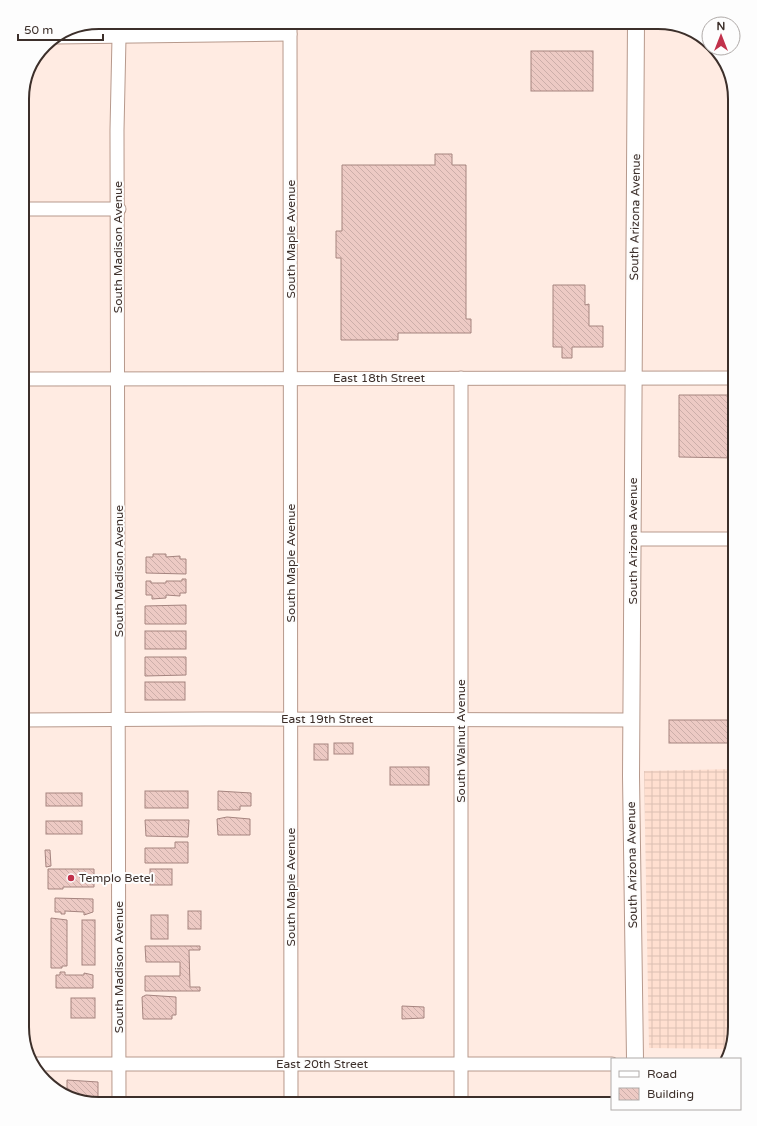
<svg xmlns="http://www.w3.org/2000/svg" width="757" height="1126" viewBox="0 0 757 1126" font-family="'Varela Round',sans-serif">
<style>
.industrial{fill:url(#industrial-grid)}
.building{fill:url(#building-back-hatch);stroke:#a5847f}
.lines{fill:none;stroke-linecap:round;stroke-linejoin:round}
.minor-casing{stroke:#b7998c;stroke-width:15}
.tertiary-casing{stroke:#b7998c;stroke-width:18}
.minor{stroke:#fff;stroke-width:13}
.tertiary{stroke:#fff;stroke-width:16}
.poi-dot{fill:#c1314b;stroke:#fdfdfd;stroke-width:1.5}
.labels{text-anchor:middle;stroke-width:4;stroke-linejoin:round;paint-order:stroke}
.street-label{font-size:12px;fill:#3c2f2a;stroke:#fdfdfd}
.poi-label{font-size:12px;fill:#3c2f2a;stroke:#fdfdfd;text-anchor:start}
.rim{fill:none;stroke:#3c2f2a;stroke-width:2}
</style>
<defs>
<pattern id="industrial-grid" width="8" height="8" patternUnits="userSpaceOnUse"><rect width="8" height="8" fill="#ffdfd0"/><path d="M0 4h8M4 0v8" fill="none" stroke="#dbc0b3"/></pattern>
<pattern id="building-back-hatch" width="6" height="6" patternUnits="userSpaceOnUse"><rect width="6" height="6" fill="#edcac4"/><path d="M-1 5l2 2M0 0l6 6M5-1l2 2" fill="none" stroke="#ccaea9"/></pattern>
</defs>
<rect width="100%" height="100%" fill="#ffebe2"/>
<path class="industrial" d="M735 769V1027L729 1049 649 1048 644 771Z"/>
<g class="building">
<rect x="531" y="51" width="62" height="40"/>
<path d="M435 154H452V165H466V319H471V333H398V340H341V258H336V231H342V165H435Z"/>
<path d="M553 285H585V305L589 304V326H603V347H572V358H562V347H553Z"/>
<path d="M679 395H735V458L679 457Z"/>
<path d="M153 554H166V557L180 556V559H186V574L146 573V557H153Z"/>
<path d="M182 579H186V593H180V596L166 595V598L152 599V595H146V581H151V583H166V581H182Z"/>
<path d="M186 605V624H145V606Z"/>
<rect x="145" y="631" width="41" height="18"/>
<path d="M145 657H186V675L145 676Z"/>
<rect x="145" y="682" width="40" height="18"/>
<rect x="669" y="720" width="66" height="23"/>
<rect x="334" y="743" width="19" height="11"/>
<rect x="314" y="744" width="14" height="16"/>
<rect x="390" y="767" width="39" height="18"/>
<rect x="731" y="775" width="4" height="37"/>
<rect x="145" y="791" width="43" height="17"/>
<path d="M218 791 251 793V806H240V810H218Z"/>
<rect x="46" y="793" width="36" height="13"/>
<path d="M227 817 250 819V835H218L217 819Z"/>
<path d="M145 820H189L188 837 146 836Z"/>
<rect x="46" y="821" width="36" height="13"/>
<path d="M175 842H188V863H145V848H175Z"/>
<path d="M45 850H50L51 866 46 867Z"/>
<path d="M48 869H94V887H63V889H48Z"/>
<rect x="150" y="869" width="22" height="16"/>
<path d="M55 898 93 899V912L84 915V912L65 911V914H61V912H55Z"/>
<rect x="188" y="911" width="13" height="18"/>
<rect x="151" y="915" width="17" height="24"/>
<path d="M51 918 67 920V966H62V968H51Z"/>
<rect x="82" y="920" width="13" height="45"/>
<rect x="22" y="946" width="7" height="16"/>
<path d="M145 946H200V950H189L190 987H200V991H145V976H180V962H146Z"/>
<path d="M60 972H65V975H84V973L93 975V988H56V975H60Z"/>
<path d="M146 995 176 997V1015H172V1019H143L142 997Z"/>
<rect x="71" y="998" width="24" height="20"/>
<path d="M402 1006 424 1007V1018L402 1019Z"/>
<path d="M67 1080 98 1082V1102H87L67 1096Z"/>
</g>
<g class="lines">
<defs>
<g id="minor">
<path d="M290 22 291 1104"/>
<path d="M55 37 290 34"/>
<path d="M22 209H119"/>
<path d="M461 378V1104"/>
<path d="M22 379 735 378"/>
<path d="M634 539H735"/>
<path d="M22 720 205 719 632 720"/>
<path d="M32 1064H612"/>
<path d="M119 1104 117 130 119 38"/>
</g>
<path id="tertiary" d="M635 1059 631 776 636 22"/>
</defs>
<use href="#minor" class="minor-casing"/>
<use href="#tertiary" class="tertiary-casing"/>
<use href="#minor" class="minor"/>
<use href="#tertiary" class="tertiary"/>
</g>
<circle class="poi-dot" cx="71" cy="878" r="4"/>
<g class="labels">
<g class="street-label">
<text transform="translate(635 217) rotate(-89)" y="4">South Arizona Avenue</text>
<text transform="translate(291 239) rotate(-90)" y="4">South Maple Avenue</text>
<text transform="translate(118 247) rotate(-90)" y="4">South Madison Avenue</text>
<text x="379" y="382">East 18th Street</text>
<text transform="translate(633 541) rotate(-90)" y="4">South Arizona Avenue</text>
<text transform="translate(291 563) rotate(-90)" y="4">South Maple Avenue</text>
<text transform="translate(119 571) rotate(-90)" y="4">South Madison Avenue</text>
<text x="327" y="723">East 19th Street</text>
<text transform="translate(461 741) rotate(-90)" y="4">South Walnut Avenue</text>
<text transform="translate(632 865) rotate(-91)" y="4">South Arizona Avenue</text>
<text transform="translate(291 887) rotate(-90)" y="4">South Maple Avenue</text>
<text transform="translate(119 967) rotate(-90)" y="4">South Madison Avenue</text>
<text x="322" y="1068">East 20th Street</text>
</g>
<g class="poi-label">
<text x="79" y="882">Templo Betel</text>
</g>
</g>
<path d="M0 0H757V1126H0ZM99 29H658A70 70 0 0 1 728 99V1027A70 70 0 0 1 658 1097H99A70 70 0 0 1 29 1027V99A70 70 0 0 1 99 29Z" fill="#fdfdfd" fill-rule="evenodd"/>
<path class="rim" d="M99 29H658A70 70 0 0 1 728 99V1027A70 70 0 0 1 658 1097H99A70 70 0 0 1 29 1027V99A70 70 0 0 1 99 29Z"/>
<rect x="611" y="1058" width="130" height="52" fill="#fdfdfd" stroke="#b0aba9"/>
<rect x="619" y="1071" width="20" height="6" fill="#ffffff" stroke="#b0aba9"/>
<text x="647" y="1078" font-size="12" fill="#3c2f2a">Road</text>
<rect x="619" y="1088" width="20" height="12" fill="url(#building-back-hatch)" stroke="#b0aba9"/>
<text x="647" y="1098" font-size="12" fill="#3c2f2a">Building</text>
<g transform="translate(721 36)"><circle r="19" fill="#fdfdfd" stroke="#b0aba9"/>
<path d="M0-3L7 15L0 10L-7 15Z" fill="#c1314b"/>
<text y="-6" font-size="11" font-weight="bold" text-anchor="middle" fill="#3c2f2a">N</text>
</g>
<path d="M18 34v6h85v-6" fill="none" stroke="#3c2f2a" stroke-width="2"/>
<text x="24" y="34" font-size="12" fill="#3c2f2a" stroke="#fdfdfd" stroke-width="3" paint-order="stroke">50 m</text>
</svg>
